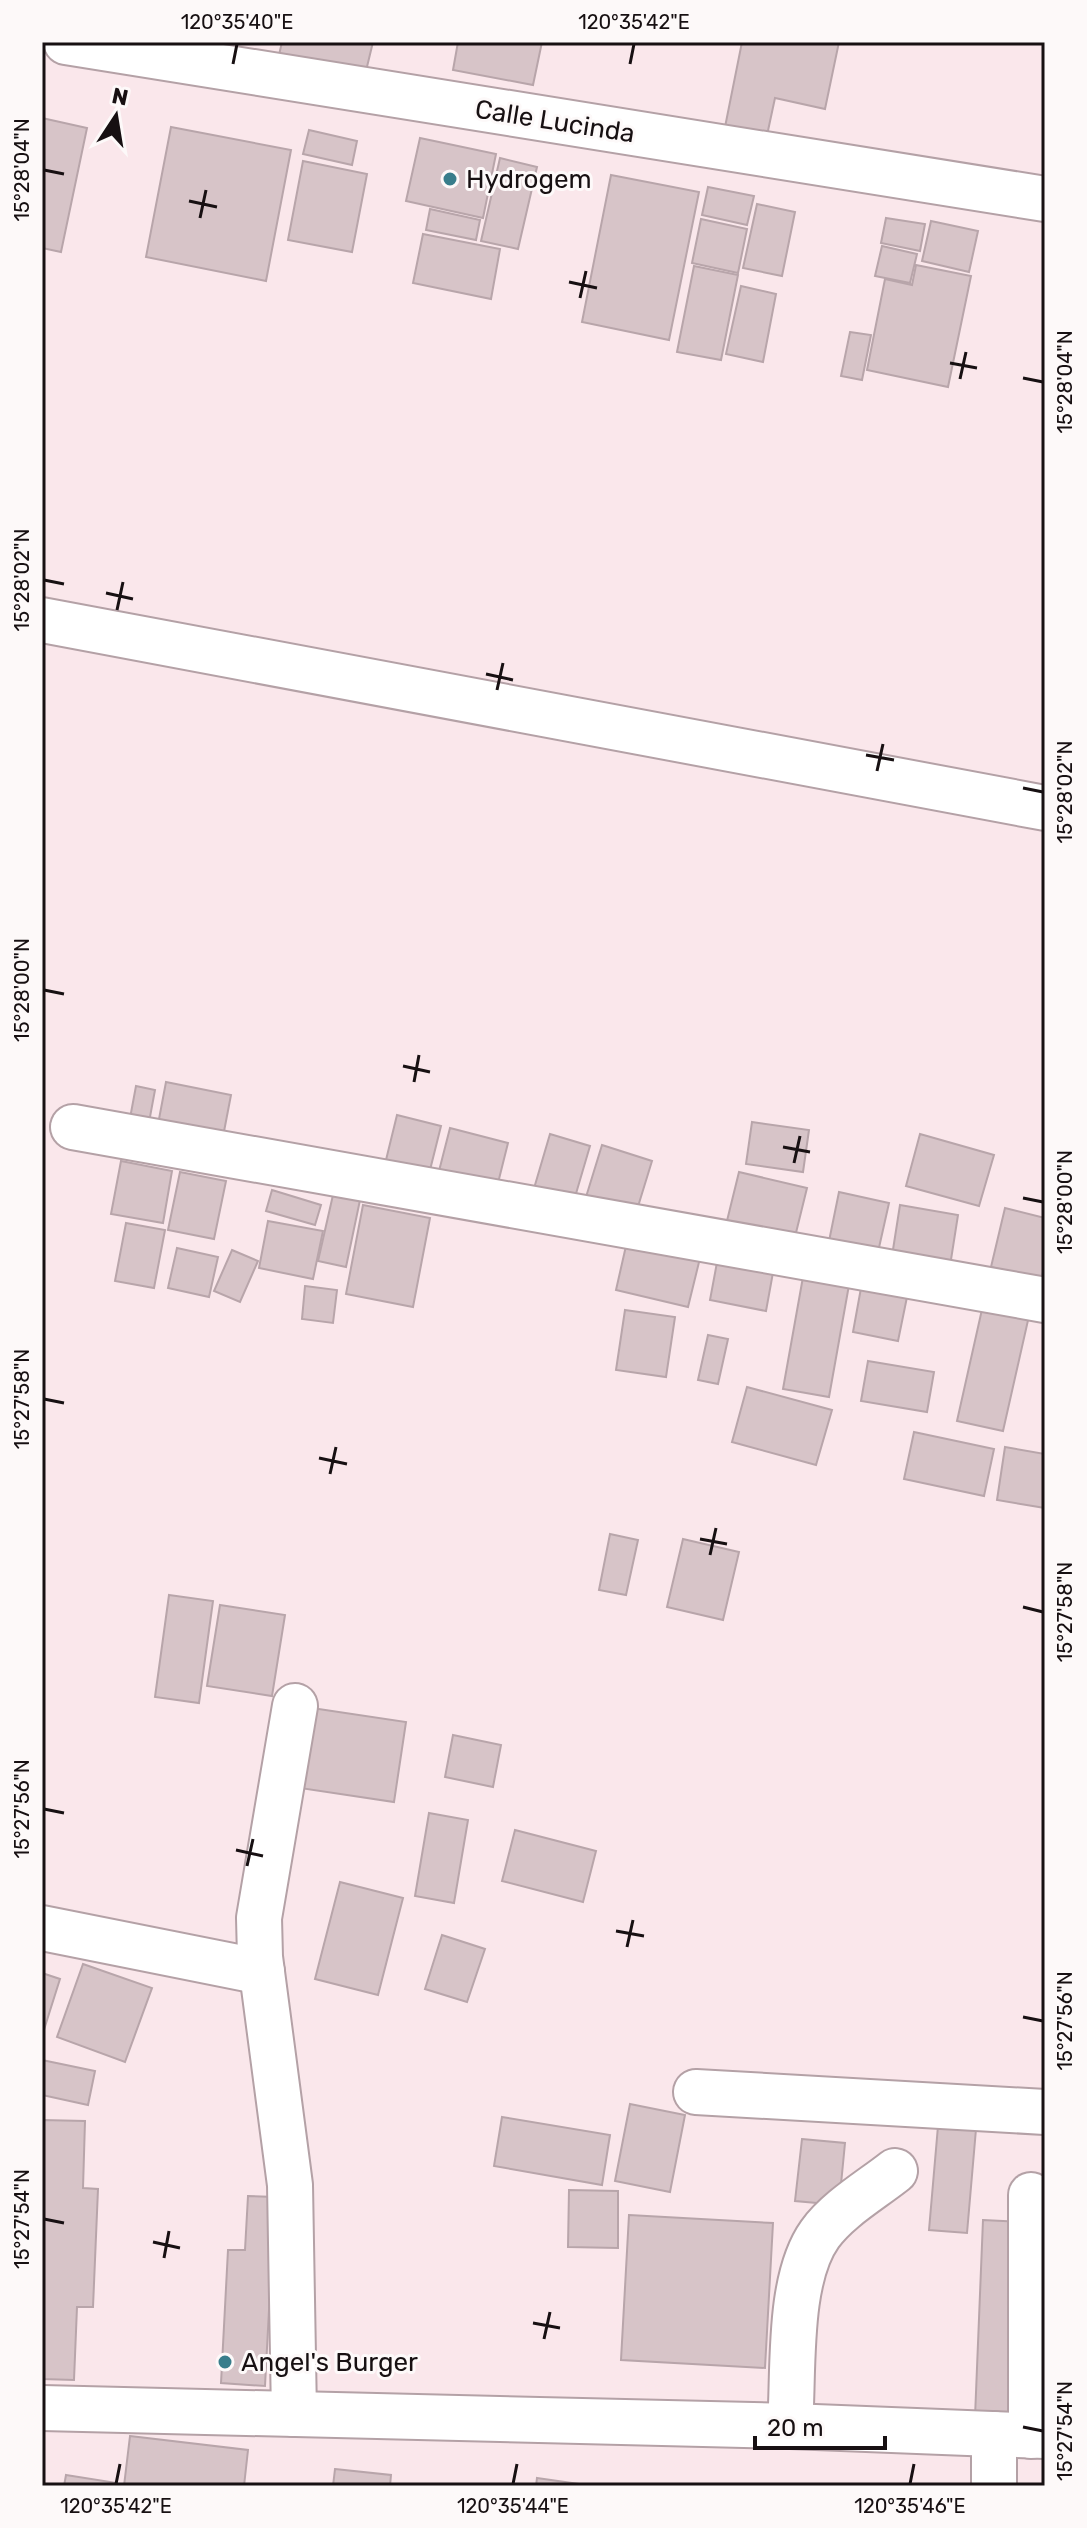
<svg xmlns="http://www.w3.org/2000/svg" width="1087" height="2528" viewBox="0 0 1087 2528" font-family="Rubik,sans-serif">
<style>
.building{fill:#d7c4c8;stroke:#b8a5aa;stroke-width:2}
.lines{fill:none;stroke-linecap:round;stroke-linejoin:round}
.minor-casing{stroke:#b4a1a6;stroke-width:48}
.minor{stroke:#fff;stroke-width:44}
.ticks{fill:none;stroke:#171012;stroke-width:3}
.poi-dot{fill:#387d8b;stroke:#fdf9f9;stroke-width:3}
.labels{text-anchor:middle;stroke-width:6;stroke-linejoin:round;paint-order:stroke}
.street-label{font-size:26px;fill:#171012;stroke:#fdf9f9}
.poi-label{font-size:26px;fill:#171012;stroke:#fdf9f9;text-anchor:start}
.neatline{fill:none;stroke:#171012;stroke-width:3}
.ticks-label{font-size:20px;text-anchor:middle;fill:#171012}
</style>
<rect width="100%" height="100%" fill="#fae7eb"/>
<g class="building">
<path d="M282 42H373L365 75 279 55Z"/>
<path d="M458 42H542L533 85 453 70Z"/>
<path d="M742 42H839L825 109 775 98 766 140 724 132Z"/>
<path d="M42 118 87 128 61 252 42 248Z"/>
<path d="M171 127 291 150 266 281 146 257Z"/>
<path d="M309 130 357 141 352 165 303 154Z"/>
<path d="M420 138 496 154 483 218 406 201Z"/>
<path d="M500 158 537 167 518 249 481 241Z"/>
<path d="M303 161 367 174 352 252 288 240Z"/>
<path d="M611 175 699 192 669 340 582 322Z"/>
<path d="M708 187 754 196 747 225 702 215Z"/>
<path d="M757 204 795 212 782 276 743 268Z"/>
<path d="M430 209 480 220 476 240 426 230Z"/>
<path d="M886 218 925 224 920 251 881 243Z"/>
<path d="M701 219 747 229 738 273 692 263Z"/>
<path d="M931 221 978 231 969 272 922 261Z"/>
<path d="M423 234 500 249 491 299 413 283Z"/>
<path d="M882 246 917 254 910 283 875 276Z"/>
<path d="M916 265 971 276 948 387 867 370 885 279 912 285Z"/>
<path d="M694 266 738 275 721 360 677 352Z"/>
<path d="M741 286 776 294 763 362 726 354Z"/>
<path d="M850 332 871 335 862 380 841 376Z"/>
<path d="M166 1082 231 1095 221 1147 156 1135Z"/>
<path d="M136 1086 155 1090 147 1133 128 1129Z"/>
<path d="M397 1115 441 1126 430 1170 386 1160Z"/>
<path d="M752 1122 809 1130 803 1172 746 1164Z"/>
<path d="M450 1128 508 1143 497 1187 439 1171Z"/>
<path d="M550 1134 590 1146 570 1214 530 1202Z"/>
<path d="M920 1134 994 1155 979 1206 906 1186Z"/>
<path d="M602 1145 652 1161 636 1213 586 1197Z"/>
<path d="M121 1161 172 1171 163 1223 111 1214Z"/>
<path d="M180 1172 226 1181 214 1239 168 1230Z"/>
<path d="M739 1172 807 1188 792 1249 724 1233Z"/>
<path d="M272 1190 321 1205 315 1225 266 1211Z"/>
<path d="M839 1192 889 1203 876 1261 827 1251Z"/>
<path d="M333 1195 360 1200 346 1267 318 1261Z"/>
<path d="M363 1205 430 1218 413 1307 346 1294Z"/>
<path d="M900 1205 958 1215 950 1266 892 1256Z"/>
<path d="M1005 1208 1045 1218V1264L1041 1280 991 1267Z"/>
<path d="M268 1221 323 1231 313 1279 259 1268Z"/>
<path d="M126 1223 165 1230 154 1288 115 1281Z"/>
<path d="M628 1237 701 1254 688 1307 616 1290Z"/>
<path d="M177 1248 218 1257 209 1297 168 1288Z"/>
<path d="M232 1250 258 1261 240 1302 214 1291Z"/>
<path d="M718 1257 774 1267 766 1311 710 1300Z"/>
<path d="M803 1277 849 1285 829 1397 783 1389Z"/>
<path d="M305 1286 337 1290 333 1323 302 1319Z"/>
<path d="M861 1288 907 1297 898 1341 853 1332Z"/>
<path d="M985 1296 1031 1307 1003 1431 957 1421Z"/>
<path d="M625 1310 675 1317 666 1377 616 1370Z"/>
<path d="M708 1335 728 1339 718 1384 698 1380Z"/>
<path d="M868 1361 934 1372 927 1412 861 1401Z"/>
<path d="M747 1387 832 1410 816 1465 732 1442Z"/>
<path d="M914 1432 994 1449 984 1496 904 1479Z"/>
<path d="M1005 1447 1045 1454V1508L997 1500Z"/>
<path d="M610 1534 638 1540 626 1595 599 1590Z"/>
<path d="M683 1539 739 1552 723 1620 667 1607Z"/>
<path d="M169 1595 213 1601 199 1703 155 1697Z"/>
<path d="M220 1605 285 1615 272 1696 207 1686Z"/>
<path d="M312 1708 406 1722 394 1802 300 1788Z"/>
<path d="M453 1735 501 1745 493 1787 445 1777Z"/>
<path d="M429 1813 468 1820 454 1903 415 1896Z"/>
<path d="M515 1830 596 1851 583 1902 502 1881Z"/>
<path d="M340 1882 403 1898 378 1995 315 1979Z"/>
<path d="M442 1935 485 1949 467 2002 425 1989Z"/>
<path d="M83 1964 152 1988 125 2062 57 2037Z"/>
<path d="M42 1973 60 1979 42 2036Z"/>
<path d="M42 2060 95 2071 88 2105 42 2095Z"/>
<path d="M630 2104 685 2115 670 2192 615 2181Z"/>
<path d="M502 2117 610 2135 602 2185 494 2166Z"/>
<path d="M42 2120 85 2121 83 2188 98 2189 93 2307H77L74 2380 42 2379Z"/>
<path d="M938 2126 976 2129 967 2233 929 2230Z"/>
<path d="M802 2139 845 2143 839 2205 795 2201Z"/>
<path d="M569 2190 618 2191V2248L568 2247Z"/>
<path d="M248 2196 275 2197 265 2386 221 2383 228 2250H245Z"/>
<path d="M629 2215 773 2223 765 2368 621 2360Z"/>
<path d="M983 2220 1024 2222 1016 2419 975 2417Z"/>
<path d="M130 2436 248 2450 244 2486H124Z"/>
<path d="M335 2469 391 2475 390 2486H333Z"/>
<path d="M66 2475 117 2483V2486H64Z"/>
<path d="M537 2478 593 2486H536Z"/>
</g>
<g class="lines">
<defs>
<g id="minor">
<path d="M66 42 1045 199"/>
<path d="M42 620 1045 808"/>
<path d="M73 1127 1045 1300"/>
<path d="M42 1928 262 1972"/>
<path d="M696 2092 1045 2112"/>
<path d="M42 2408 790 2426 1045 2436"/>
<path d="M294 2414 290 2185 260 1957 259 1918 295 1706"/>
<path d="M790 2426C794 2371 787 2280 820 2234 838 2209 871 2190 895 2171"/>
<path d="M1031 2436V2195"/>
<path d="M994 2486V2434"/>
</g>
</defs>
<use href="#minor" class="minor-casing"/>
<use href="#minor" class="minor"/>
</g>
<path class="ticks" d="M233 64 237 44M630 64 634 44M44 170 64 174M189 201 217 207M200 218 206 190M569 282 597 288M580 298 586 271M950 363 977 368M1023 378 1043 382M960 379 966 352M44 580 64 584M106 593 133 599M117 610 123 582M486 674 513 680M497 690 503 663M866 755 894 760M877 771 883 744M1023 788 1043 792M44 990 64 994M403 1066 430 1072M414 1082 419 1055M783 1147 810 1152M794 1163 800 1136M1023 1198 1043 1202M44 1399 64 1403M319 1458 347 1464M330 1474 336 1447M700 1539 727 1544M710 1555 716 1528M1023 1607 1043 1612M44 1809 64 1813M236 1850 263 1856M247 1866 253 1839M616 1931 644 1936M627 1947 633 1920M1023 2017 1043 2021M44 2219 64 2223M153 2242 180 2248M164 2258 169 2231M533 2323 560 2328M544 2339 550 2312M1023 2427 1043 2431M116 2484 120 2464M513 2484 517 2464M910 2484 914 2464"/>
<g class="poi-dot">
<circle cx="450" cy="179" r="8"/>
<circle cx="225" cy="2362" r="8"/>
</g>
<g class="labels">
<g class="street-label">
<text transform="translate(555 121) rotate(9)" y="9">Calle Lucinda</text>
</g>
<g class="poi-label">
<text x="466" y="188">Hydrogem</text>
<text x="241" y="2371">Angel's Burger</text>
</g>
</g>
<rect width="1087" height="2528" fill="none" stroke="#fdf9f9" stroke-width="88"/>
<g transform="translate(116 116) rotate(12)" stroke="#fdf9f9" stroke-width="6" paint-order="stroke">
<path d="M0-6L14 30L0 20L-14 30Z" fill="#171012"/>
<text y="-12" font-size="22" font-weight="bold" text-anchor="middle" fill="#171012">N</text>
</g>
<path d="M755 2436v12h130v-12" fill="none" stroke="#171012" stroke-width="4"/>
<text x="767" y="2436" font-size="24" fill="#171012" stroke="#fdf9f9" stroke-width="6" paint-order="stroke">20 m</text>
<rect x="44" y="44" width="999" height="2440" class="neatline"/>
<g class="ticks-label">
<text x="237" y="29">120°35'40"E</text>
<text x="634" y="29">120°35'42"E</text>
<text transform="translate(22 170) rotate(-90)" y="7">15°28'04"N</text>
<text transform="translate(1065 382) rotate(-90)" y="7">15°28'04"N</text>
<text transform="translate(22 580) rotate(-90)" y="7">15°28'02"N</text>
<text transform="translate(1065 792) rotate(-90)" y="7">15°28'02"N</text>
<text transform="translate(22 990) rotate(-90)" y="7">15°28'00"N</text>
<text transform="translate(1065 1202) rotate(-90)" y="7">15°28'00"N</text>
<text transform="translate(22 1399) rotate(-90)" y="7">15°27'58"N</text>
<text transform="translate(1065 1612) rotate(-90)" y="7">15°27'58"N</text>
<text transform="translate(22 1809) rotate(-90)" y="7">15°27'56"N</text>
<text transform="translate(1065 2021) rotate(-90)" y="7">15°27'56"N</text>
<text transform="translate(22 2219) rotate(-90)" y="7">15°27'54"N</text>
<text transform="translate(1065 2431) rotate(-90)" y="7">15°27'54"N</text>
<text x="116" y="2513">120°35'42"E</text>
<text x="513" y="2513">120°35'44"E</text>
<text x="910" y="2513">120°35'46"E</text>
</g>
</svg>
